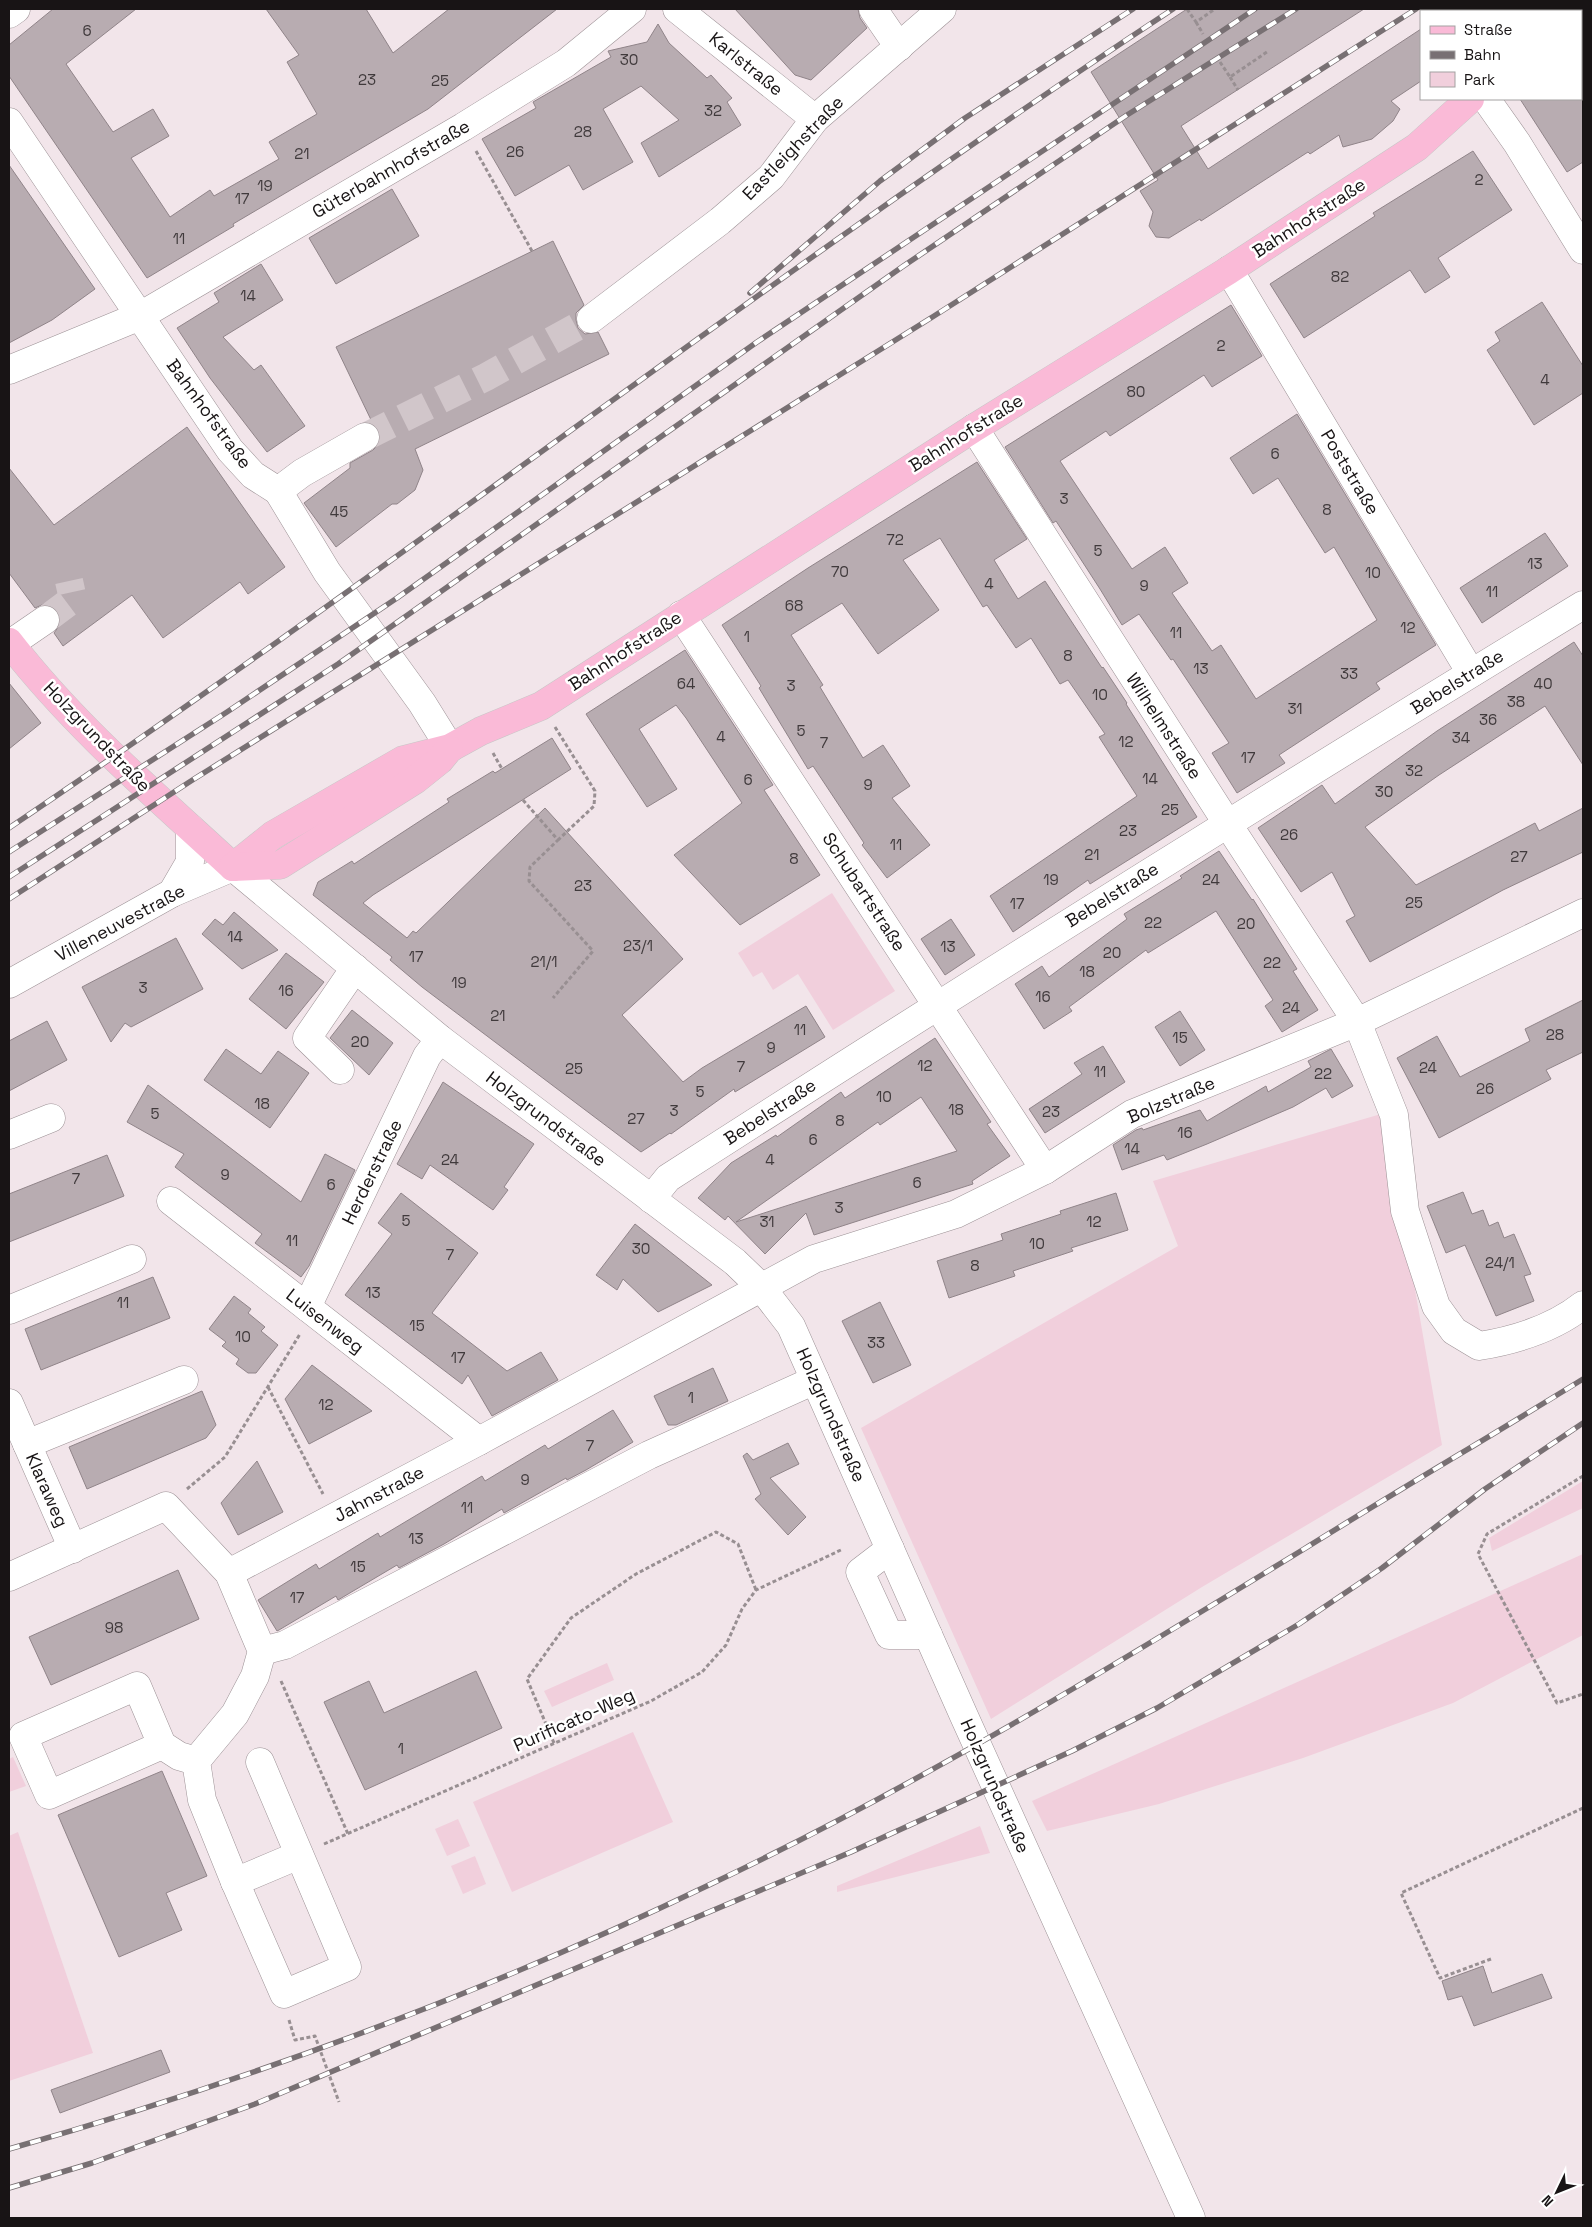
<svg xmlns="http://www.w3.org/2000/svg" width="1592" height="2227" viewBox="0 0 1592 2227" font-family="'Space Grotesk',sans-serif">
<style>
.green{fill:#f1cfdc}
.building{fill:#b8acb1;stroke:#908489;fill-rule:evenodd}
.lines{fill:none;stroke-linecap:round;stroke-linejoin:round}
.minor-tunnel{stroke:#d1c6ca;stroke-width:28;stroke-dasharray:28 14;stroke-linecap:butt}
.minor-casing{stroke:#9d9296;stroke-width:29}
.major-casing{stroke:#c8c7c7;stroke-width:29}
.path{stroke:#988f92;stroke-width:3;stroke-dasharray:4 2.5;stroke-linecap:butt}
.minor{stroke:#fff;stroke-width:28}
.major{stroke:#fabad7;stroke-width:28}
.rail-casing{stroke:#787073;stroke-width:5.5}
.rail{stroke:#fff;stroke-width:4;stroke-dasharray:11;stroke-linecap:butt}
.labels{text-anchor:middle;stroke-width:5;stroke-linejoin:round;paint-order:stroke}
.number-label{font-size:15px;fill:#403a3c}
.street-label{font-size:18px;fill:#181415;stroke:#fff}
</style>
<rect width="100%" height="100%" fill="#f2e5ea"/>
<g class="green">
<path d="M832 893 895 991 833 1030 798 974 773 990 762 972 753 977 738 953Z"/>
<path d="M1381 1114 1413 1278 1442 1445 1202 1587 991 1719 861 1428 1178 1246 1153 1181Z"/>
<path d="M1583 1481V1508L1492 1551 1489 1538Z"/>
<path d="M1583 1554V1635L1453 1703 1303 1758 1159 1804 1047 1831 1032 1801Z"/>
<path d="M607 1663 614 1680 552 1707 544 1691Z"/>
<path d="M633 1732 673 1822 512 1892 473 1802Z"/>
<path d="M13 1757 26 1786 9 1792V1759Z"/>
<path d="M458 1819 470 1846 447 1856 435 1829Z"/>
<path d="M980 1826 990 1853 837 1892V1886Z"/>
<path d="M18 1832 93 2053 9 2081V1836Z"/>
<path d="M475 1856 486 1884 463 1894 451 1866Z"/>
</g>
<g class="building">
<path d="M53 9H136L66 64 113 132 153 109 169 136 131 158 170 217 210 190 214 196 279 159 269 142 317 114 287 62 299 55 266 9H366L393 53 449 9H557L428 109 233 224 234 226 147 278 9 76V45Z"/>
<path d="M735 9H858L860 18 867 28 811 80 795 75Z"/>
<path d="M1187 9H1364L1181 126 1208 169 1421 29V81L1391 101 1400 109 1393 121 1372 139 1343 147 1339 135 1310 154 1308 152 1201 221 1200 219 1169 238 1156 237 1149 226 1153 212 1140 191 1158 180 1091 72Z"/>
<path d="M658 24 669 43 707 78 711 75 732 98 727 102 741 125 659 177 641 143 679 120 641 86 603 109 633 162 583 190 569 165 515 196 482 139 536 108 533 102 611 57 608 51 647 42Z"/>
<path d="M1520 99H1583V162L1567 172Z"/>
<path d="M1473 151 1512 210 1438 258 1450 277 1425 293 1410 270 1304 338 1270 284 1375 216 1373 213Z"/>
<path d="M9 165 95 289 52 320 9 343Z"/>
<path d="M392 189 419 236 336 284 309 238Z"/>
<path d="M553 241 584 305 576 313V320L578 328 585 334 598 332 609 354 415 449 423 470 415 490 397 504H392L336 547 304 503 350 468V463L373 450 378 445 381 438 379 430 373 424 336 347Z"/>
<path d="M261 264 283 300 223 337 254 370 261 365 305 426 267 452 210 378 177 328 219 302 214 293Z"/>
<path d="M1542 302 1583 366V393L1534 425 1487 350 1500 341 1495 332Z"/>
<path d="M1231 305 1262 356 1212 387 1204 375 1110 436 1106 431 1060 461 1132 569 1165 547 1188 583 1172 593 1212 651 1221 645 1256 699 1377 620 1334 547 1325 553 1278 478 1253 494 1230 458 1297 414 1436 645 1376 683 1380 689 1279 755 1285 763 1237 793 1212 753 1229 743 1173 659 1171 660 1139 614 1122 625 1100 589 1056 521 1053 523 1005 447Z"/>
<path d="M187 427 285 567 248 594 240 582 163 638 132 595 63 646 54 633 59 626 61 619 58 611 51 606 44 604 35 608 9 573V468L54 525Z"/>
<path d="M977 462 1027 539 994 560 1018 599 1045 581 1102 668 1103 667 1127 703 1126 704 1197 817 1090 884 1088 880 1013 932 990 896 1137 796 1099 737 1105 734 1068 680 1060 684 1031 638 1016 648 987 605 983 607 940 538 903 560 939 610 878 654 842 603 791 635 823 685 820 687 863 758 883 745 910 786 892 798 930 845 887 878 862 845 864 843 813 766 808 769 759 688 761 686 722 625 808 568Z"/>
<path d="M1545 533 1568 566 1482 623 1460 588Z"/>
<path d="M1574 642 1583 656V765L1545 706 1439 775 1365 827 1416 885 1535 823 1539 831 1583 808V852L1503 890 1370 962 1346 921 1355 916 1332 872 1301 892 1258 828 1322 785 1335 804 1437 731Z"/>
<path d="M685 650 773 785 764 790 820 875 740 925 674 855 742 803 686 718 676 705 639 729 677 789 647 807 586 714Z"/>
<path d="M9 683 41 723 9 749Z"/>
<path d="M552 738 571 769 373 895 363 903 407 938 413 931 416 933 545 808 683 959 622 1015 683 1082 702 1068 806 1006 825 1037 735 1092 734 1089 671 1134 670 1133 641 1152 422 987 390 960 392 957 313 895 318 882 352 861 354 864 449 802 447 799 493 771 495 773Z"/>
<path d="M1219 851 1252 900 1253 899 1297 969 1293 971 1318 1010 1282 1032 1265 1006 1273 1000 1216 911 1148 953 1146 950 1069 1007 1072 1011 1044 1029 1015 984 1042 966 1049 977 1127 919 1124 914 1182 878 1180 876Z"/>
<path d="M234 912 278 950 242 969 202 934 215 919 223 925Z"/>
<path d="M951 919 975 955 945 975 921 939Z"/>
<path d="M176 938 203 989 131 1027 125 1023 111 1042 82 987Z"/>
<path d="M286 953 324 982 286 1029 249 999Z"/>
<path d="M1583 1000V1052L1546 1070 1551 1079 1439 1138 1397 1058 1437 1036 1460 1077 1530 1041 1525 1029Z"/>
<path d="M352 1010 393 1043 369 1075 330 1038Z"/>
<path d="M1180 1011 1205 1050 1180 1066 1155 1027Z"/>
<path d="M47 1021 67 1060 9 1091V1041Z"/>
<path d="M935 1038 991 1122 987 1124 1010 1156 972 1181 973 1184 814 1235 806 1213 765 1254 728 1216 725 1220 698 1198 731 1163 776 1135 777 1137 841 1092 845 1098ZM921 1097 957 1151 736 1222 878 1122 880 1125Z"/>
<path d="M1103 1046 1125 1082 1045 1133 1029 1109 1082 1074 1074 1063Z"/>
<path d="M226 1049 261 1074 278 1051 309 1073 270 1128 204 1080Z"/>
<path d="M1331 1049 1353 1086 1332 1098 1326 1088 1293 1107 1207 1144 1167 1160 1164 1155 1122 1170 1113 1145 1136 1130 1142 1128 1143 1130 1200 1110 1207 1121 1266 1086 1268 1092 1311 1067 1308 1061Z"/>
<path d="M443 1082 534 1144 504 1187 508 1190 493 1210 430 1165 422 1179 397 1164Z"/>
<path d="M148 1085 301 1202 325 1154 355 1170 309 1266 301 1277 255 1243 262 1234 175 1167 184 1154 127 1122Z"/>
<path d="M107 1155 124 1196 9 1242V1194Z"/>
<path d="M1463 1192 1472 1214 1483 1210 1489 1226 1498 1222 1504 1238 1514 1234 1531 1274 1524 1276 1534 1301 1496 1316 1465 1245 1446 1253 1427 1206Z"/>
<path d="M401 1193 478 1253 432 1313 507 1371 541 1352 558 1380 492 1416 468 1375 462 1384 345 1295 392 1234 378 1223Z"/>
<path d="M1116 1193 1128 1230 1071 1248 1073 1251 1013 1271 1015 1276 949 1298 937 1261 1003 1240 1001 1234 1061 1214 1060 1211Z"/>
<path d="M635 1224 712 1285 658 1312 623 1279 617 1290 596 1275Z"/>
<path d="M153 1277 170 1318 41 1370 25 1329Z"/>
<path d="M234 1296 251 1309 248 1313 265 1327 261 1331 278 1345 256 1373H248L236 1364 239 1359 222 1346 226 1342 209 1329Z"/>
<path d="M880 1302 911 1365 873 1383 842 1321Z"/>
<path d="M312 1365 372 1411 309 1444 285 1399Z"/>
<path d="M713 1368 728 1401 676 1425H668L654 1396Z"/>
<path d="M202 1391 216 1425 206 1438 87 1489 69 1447Z"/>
<path d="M613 1410 633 1442 586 1470 567 1480 566 1478 504 1513 502 1509 444 1544 399 1568 397 1565 338 1600 336 1596 279 1630 277 1631 258 1600 316 1564 319 1569 378 1533 380 1537 482 1476 485 1481 545 1445 548 1449Z"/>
<path d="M788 1443 799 1464 770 1478 806 1517 788 1535 755 1499 761 1494 743 1456 747 1453 753 1460Z"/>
<path d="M257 1461 283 1512 238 1535 221 1503Z"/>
<path d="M178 1570 199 1619 51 1685 29 1637Z"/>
<path d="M476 1671 502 1728 365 1790 324 1702 369 1681 384 1713Z"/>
<path d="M162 1771 207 1876 166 1893 182 1930 119 1957 58 1815Z"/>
<path d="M1483 1966 1492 1993 1542 1974 1552 1998 1474 2026 1462 1996 1448 2000 1442 1981Z"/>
<path d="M161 2050 170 2072 60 2113 51 2090Z"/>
</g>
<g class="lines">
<g class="minor-tunnel">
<path d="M365 437 486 377 591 319"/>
<path d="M45 620 73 599 69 581"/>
</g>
<defs>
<g id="minor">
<path d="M677 9 815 119"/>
<path d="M873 9 899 47"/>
<path d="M9 14 16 9"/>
<path d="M1486 99 1517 143 1583 250"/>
<path d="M9 122 230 450 253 475 278 491 327 572 422 703 450 748"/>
<path d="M1229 270 1471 673"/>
<path d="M591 319 720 221 771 177 815 119 942 9"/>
<path d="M9 370 140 316 463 127 566 63 632 9"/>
<path d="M974 428 1227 823 1357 1022 1394 1115 1405 1211 1436 1306 1454 1331 1479 1346C1516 1340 1554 1328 1583 1305"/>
<path d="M278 491 302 473 365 437"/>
<path d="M681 615 1045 1170"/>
<path d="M10 644 45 620"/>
<path d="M172 893 190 862V828"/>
<path d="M9 984 172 893 233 867 440 1039 735 1262 761 1287 791 1326 964 1716 1191 2218"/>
<path d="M340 1070 307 1038 355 968"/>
<path d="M9 1135 51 1118"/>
<path d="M651 1199 668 1178C971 983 1276 792 1583 605"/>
<path d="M171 1201 479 1441"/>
<path d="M307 1307 427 1056 440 1039"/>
<path d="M9 1310 132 1259"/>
<path d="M9 1403 73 1549"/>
<path d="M27 1444 184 1380"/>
<path d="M890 1549 860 1572 889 1635H928"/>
<path d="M229 1573 479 1441 814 1259 956 1214 1045 1170 1132 1114 1357 1022 1583 913"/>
<path d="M9 1577 166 1506 229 1573 262 1651 255 1676 235 1714 196 1761 202 1800 235 1882 284 1994 347 1967 260 1762"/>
<path d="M262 1651 285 1645 649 1455 815 1380"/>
<path d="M162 1745 49 1795 23 1736 137 1686 162 1745 179 1756 196 1761"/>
<path d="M235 1882 299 1855"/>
</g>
<g id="major">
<path d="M1541 11 1543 9"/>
<path d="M9 642C74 726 155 795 233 867"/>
<path d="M233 867 273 835 403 760 450 748 481 731 541 706 974 428 1229 270 1417 147 1470 99"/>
<path d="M233 867 280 865 415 780 440 760 449 749"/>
</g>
</defs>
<use href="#minor" class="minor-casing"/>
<use href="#major" class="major-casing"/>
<g class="path">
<path d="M1187 9 1196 22 1215 9"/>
<path d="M1196 22 1203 34"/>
<path d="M1220 62 1230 77 1267 52"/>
<path d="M1230 77 1238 90"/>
<path d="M476 151 532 251"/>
<path d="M555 727 595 791 594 806 558 840"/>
<path d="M493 753 502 769"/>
<path d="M523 800 558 840 530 867 529 881 593 951 553 998"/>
<path d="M268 1387 323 1494"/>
<path d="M1583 1476 1487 1534 1478 1554 1557 1703 1583 1694"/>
<path d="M187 1489 225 1457 300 1334"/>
<path d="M281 1681 348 1834"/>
<path d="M554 1743 527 1679 571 1618 636 1574 716 1532 738 1544 756 1590"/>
<path d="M324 1844 651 1701 702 1672 726 1645 742 1609 756 1590 843 1549"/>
<path d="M1491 1959 1440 1978 1401 1893 1583 1808"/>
<path d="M289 2020 295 2040 315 2036 339 2102"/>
</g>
<use href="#minor" class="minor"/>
<use href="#major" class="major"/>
<defs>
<g id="rail">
<path d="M750 293 880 181 965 118 1133 9"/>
<path d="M9 828C402 563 776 270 1173 9"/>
<path d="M9 852 227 712 397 598 757 342 1255 9"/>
<path d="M9 877 338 664 902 267 1127 115 1296 9"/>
<path d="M9 899 194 779 934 316 1416 9"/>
<path d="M9 2149C250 2080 485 1993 711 1884 917 1786 1110 1668 1304 1549 1397 1491 1491 1436 1583 1379"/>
<path d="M9 2188 92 2163 255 2104 851 1852 1072 1751 1157 1708 1299 1624 1382 1568 1485 1489 1583 1423"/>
</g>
</defs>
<use href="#rail" class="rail-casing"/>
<use href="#rail" class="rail"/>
</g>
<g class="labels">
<g class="number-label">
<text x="87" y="36">6</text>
<text x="629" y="65">30</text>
<text x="367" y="85">23</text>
<text x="440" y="86">25</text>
<text x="713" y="116">32</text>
<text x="583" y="137">28</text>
<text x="515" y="157">26</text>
<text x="302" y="159">21</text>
<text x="1479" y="185">2</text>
<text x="265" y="191">19</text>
<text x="242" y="204">17</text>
<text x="179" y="244">11</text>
<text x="1340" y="282">82</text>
<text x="248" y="301">14</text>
<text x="1221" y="351">2</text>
<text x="1545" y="385">4</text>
<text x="1136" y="397">80</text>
<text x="1275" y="459">6</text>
<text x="1064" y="504">3</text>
<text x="1327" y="515">8</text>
<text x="339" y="517">45</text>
<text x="895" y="545">72</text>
<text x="1098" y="556">5</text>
<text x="1535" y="569">13</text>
<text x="840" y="577">70</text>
<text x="1373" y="578">10</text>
<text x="989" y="589">4</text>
<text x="1144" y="591">9</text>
<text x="1492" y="597">11</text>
<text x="794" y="611">68</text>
<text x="1408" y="633">12</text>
<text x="1176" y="638">11</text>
<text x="747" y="642">1</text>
<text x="1068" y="661">8</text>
<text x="1201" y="674">13</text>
<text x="1349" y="679">33</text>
<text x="686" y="689">64</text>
<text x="1543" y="689">40</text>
<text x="791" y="691">3</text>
<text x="1100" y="700">10</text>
<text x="1516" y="707">38</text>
<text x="1295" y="714">31</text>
<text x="1488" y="725">36</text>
<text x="801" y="736">5</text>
<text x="721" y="742">4</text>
<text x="1461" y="743">34</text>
<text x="1126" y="747">12</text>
<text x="824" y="748">7</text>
<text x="1248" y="763">17</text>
<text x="1414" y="776">32</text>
<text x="1150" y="784">14</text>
<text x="748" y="785">6</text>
<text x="868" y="790">9</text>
<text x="1384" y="797">30</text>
<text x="1170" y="815">25</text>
<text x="1128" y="836">23</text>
<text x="1289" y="840">26</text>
<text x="896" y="850">11</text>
<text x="1092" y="860">21</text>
<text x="1519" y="862">27</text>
<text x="794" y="864">8</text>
<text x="1051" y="885">19</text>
<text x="1211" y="885">24</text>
<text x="583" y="891">23</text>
<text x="1414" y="908">25</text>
<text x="1017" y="909">17</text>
<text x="1153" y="928">22</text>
<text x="1246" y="929">20</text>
<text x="235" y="942">14</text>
<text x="638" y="951">23/1</text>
<text x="948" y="952">13</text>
<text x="1112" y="958">20</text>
<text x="416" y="962">17</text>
<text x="544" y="967">21/1</text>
<text x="1272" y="968">22</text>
<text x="1087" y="977">18</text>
<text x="459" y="988">19</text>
<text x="143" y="993">3</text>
<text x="286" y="996">16</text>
<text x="1043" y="1002">16</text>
<text x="1291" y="1013">24</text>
<text x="498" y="1021">21</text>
<text x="800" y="1035">11</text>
<text x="1555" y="1040">28</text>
<text x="1180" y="1043">15</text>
<text x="360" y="1047">20</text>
<text x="771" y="1053">9</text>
<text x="925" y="1071">12</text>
<text x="741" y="1072">7</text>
<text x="1428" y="1073">24</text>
<text x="574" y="1074">25</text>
<text x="1100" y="1077">11</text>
<text x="1323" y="1079">22</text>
<text x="1485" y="1094">26</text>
<text x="700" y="1097">5</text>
<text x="884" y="1102">10</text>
<text x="262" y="1109">18</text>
<text x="956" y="1115">18</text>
<text x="674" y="1116">3</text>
<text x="1051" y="1117">23</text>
<text x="155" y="1119">5</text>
<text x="636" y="1124">27</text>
<text x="840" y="1126">8</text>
<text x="1185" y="1138">16</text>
<text x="813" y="1145">6</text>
<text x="1132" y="1154">14</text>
<text x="450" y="1165">24</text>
<text x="770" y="1165">4</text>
<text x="225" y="1180">9</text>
<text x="76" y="1184">7</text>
<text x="917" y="1188">6</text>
<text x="331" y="1190">6</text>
<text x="839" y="1213">3</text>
<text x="406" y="1226">5</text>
<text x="767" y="1227">31</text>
<text x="1094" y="1227">12</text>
<text x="292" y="1246">11</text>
<text x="1037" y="1249">10</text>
<text x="641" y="1254">30</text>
<text x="450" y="1260">7</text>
<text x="1500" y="1268">24/1</text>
<text x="975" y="1271">8</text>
<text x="373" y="1298">13</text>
<text x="123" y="1308">11</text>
<text x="417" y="1331">15</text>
<text x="243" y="1342">10</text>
<text x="876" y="1348">33</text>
<text x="458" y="1363">17</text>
<text x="691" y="1403">1</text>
<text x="326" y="1410">12</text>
<text x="590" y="1451">7</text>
<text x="525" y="1485">9</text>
<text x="467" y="1513">11</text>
<text x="416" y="1544">13</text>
<text x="358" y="1572">15</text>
<text x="297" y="1603">17</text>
<text x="114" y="1633">98</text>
<text x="401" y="1754">1</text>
</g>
<g class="street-label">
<text transform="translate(746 64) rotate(39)" y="6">Karlstraße</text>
<text transform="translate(793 148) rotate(-46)" y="6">Eastleighstraße</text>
<text transform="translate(391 169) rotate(-30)" y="6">Güterbahnhofstraße</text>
<text transform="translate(1309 218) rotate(-33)" y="6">Bahnhofstraße</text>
<text transform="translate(209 414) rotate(54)" y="6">Bahnhofstraße</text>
<text transform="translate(966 433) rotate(-32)" y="6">Bahnhofstraße</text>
<text transform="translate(1350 472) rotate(59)" y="6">Poststraße</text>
<text transform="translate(625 651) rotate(-33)" y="6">Bahnhofstraße</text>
<text transform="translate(1457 682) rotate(-32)" y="6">Bebelstraße</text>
<text transform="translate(1164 726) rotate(57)" y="6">Wilhelmstraße</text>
<text transform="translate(97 737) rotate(46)" y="6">Holzgrundstraße</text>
<text transform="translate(864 892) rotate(57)" y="6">Schubartstraße</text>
<text transform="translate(1112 895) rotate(-32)" y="6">Bebelstraße</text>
<text transform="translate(120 923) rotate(-28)" y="6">Villeneuvestraße</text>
<text transform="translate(1171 1100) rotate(-23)" y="6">Bolzstraße</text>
<text transform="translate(770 1112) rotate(-33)" y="6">Bebelstraße</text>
<text transform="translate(546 1119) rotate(37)" y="6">Holzgrundstraße</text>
<text transform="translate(372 1172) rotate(-64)" y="6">Herderstraße</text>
<text transform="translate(325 1321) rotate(38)" y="6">Luisenweg</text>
<text transform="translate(831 1415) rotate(66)" y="6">Holzgrundstraße</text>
<text transform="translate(47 1490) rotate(66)" y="6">Klaraweg</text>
<text transform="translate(379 1494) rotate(-28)" y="6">Jahnstraße</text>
<text transform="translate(574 1720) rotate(-24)" y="6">Purificato-Weg</text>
<text transform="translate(995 1786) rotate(66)" y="6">Holzgrundstraße</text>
</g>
</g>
<rect width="1592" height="2227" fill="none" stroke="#181415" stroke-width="20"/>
<rect x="1420" y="10" width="162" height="90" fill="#ffffff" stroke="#a3a1a1"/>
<rect x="1430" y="26" width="25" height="8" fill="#fabad7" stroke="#a3a1a1"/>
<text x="1464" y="35" font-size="15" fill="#181415">Straße</text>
<rect x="1430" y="51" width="25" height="8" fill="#787073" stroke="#a3a1a1"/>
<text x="1464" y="60" font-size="15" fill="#181415">Bahn</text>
<rect x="1430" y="72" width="25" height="15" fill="#f1cfdc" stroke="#a3a1a1"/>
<text x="1464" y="85" font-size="15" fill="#181415">Park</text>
<g transform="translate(1557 2192) rotate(227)" stroke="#ffffff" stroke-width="4" paint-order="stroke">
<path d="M0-4L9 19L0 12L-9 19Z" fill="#181415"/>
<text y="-8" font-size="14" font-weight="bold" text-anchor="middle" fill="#181415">N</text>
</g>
</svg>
